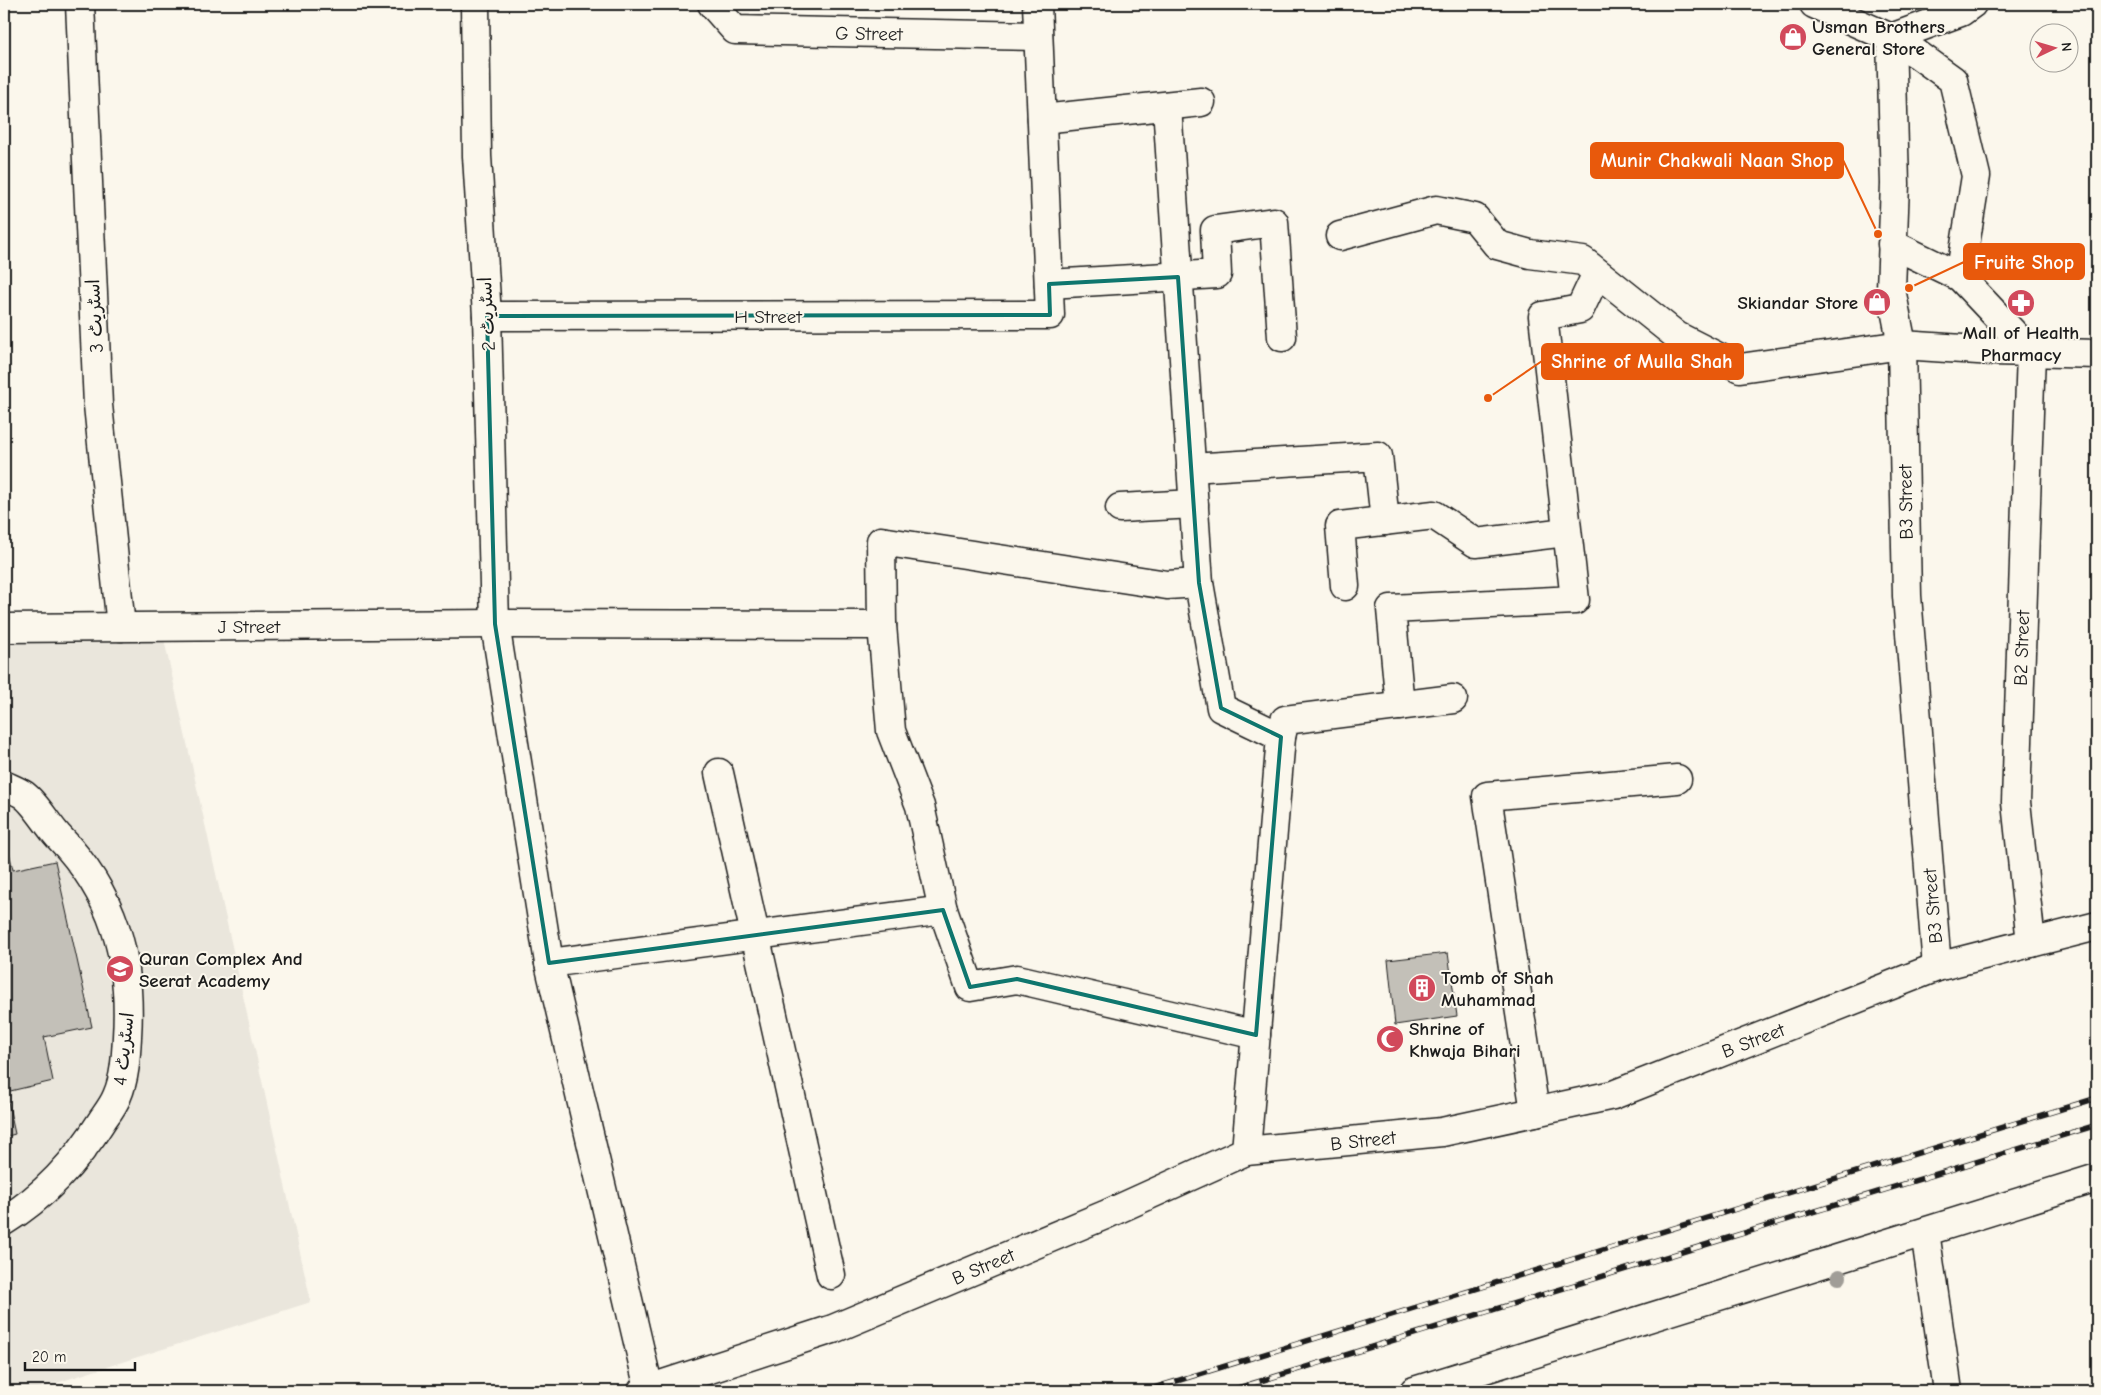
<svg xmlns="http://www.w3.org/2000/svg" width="2101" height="1395" viewBox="0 0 2101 1395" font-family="'Comic Neue','Playpen Sans Arabic',sans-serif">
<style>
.built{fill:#eae6dc}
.building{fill:#c3c0b8;stroke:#1c1c1c}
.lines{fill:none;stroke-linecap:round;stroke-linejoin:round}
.minor-casing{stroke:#1c1c1c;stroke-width:31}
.minor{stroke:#fbf7ec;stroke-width:28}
.rail-casing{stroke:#1c1c1c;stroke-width:5.5}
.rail{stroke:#fbf7ec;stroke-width:4;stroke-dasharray:11;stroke-linecap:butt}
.tree{fill:#a09d97}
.marked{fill:none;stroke:#0f766e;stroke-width:4;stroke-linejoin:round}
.labels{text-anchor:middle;stroke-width:4;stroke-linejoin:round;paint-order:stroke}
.poi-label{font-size:19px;font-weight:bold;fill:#1c1c1c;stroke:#fbf7ec;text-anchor:start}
.street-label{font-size:19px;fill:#1c1c1c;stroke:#fbf7ec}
.leader{fill:none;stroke:#e8590c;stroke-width:2}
.callout-dot{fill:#e8590c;stroke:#fbf7ec;stroke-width:2}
.callout{fill:#e8590c;stroke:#e8590c;stroke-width:2}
.callout-label{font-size:20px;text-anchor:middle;font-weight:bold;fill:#fff}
</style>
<rect width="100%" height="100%" fill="#fbf7ec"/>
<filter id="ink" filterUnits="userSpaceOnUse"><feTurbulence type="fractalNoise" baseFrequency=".02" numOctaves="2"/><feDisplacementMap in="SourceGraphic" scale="10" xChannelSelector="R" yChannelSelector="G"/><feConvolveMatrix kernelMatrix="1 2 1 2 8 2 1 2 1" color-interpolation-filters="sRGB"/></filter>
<g filter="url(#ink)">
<path class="built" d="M161 626 311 1302 31 1391H4V637Z"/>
<g class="building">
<path d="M4 829 13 870 55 861 92 1027 44 1037 53 1081 6 1092 15 1134 4 1137Z"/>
<path d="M1448 953 1457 1016 1395 1025 1388 960Z"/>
</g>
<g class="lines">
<defs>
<g id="minor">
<path d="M80 4 98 405 121 627"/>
<path d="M475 4 477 156 487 316 495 624 549 963 649 1389"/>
<path d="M712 4 735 30 1038 36"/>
<path d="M1814 4 1891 38 1917 54 1953 80 1976 176 1960 277"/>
<path d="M1891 38 1895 184 1891 289 1902 345 1907 596 1937 967"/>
<path d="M1891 38 1961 12 1972 4"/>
<path d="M1167 106 1199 583 1221 708 1281 737 1246 1151"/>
<path d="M1042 119 1201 102"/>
<path d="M1340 236 1436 210 1475 218 1497 245 1530 254 1583 261 1677 336 1740 368 1902 345 1993 351 2097 354"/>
<path d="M1892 244 1960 277 2031 352 2016 802 2031 943"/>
<path d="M1049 284 1217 274 1215 230 1274 222 1282 337"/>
<path d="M487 316 1050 315 1037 4"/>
<path d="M1191 468 1378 456 1385 521"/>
<path d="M1120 508 1194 504"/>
<path d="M1345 586 1340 526 1434 515 1476 543 1566 532"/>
<path d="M882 625 881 541 1167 585 1199 583"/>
<path d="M4 628 495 624 882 625 891 731 920 806 943 910"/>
<path d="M1400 706 1391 609 1575 600 1543 316 1580 309 1597 273"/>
<path d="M1281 737 1285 720 1453 699"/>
<path d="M719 773 831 1275"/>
<path d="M4 785C10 788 18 791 24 795 36 804 47 824 58 836 114 894 132 957 127 1037 126 1056 125 1078 117 1096 114 1104 108 1112 103 1119 78 1159 45 1196 4 1221"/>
<path d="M549 963 943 910 970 987 1017 979 1256 1035"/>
<path d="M1535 1112 1487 796 1677 779"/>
<path d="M1925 1232 1948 1391"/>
<path d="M642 1391 833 1329 1105 1215 1246 1151 1442 1132 1613 1095 1937 967 2097 926"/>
<path d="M1414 1391 2097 1178"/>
</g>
</defs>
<use href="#minor" class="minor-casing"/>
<use href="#minor" class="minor"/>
<defs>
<g id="rail">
<path d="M1144 1391 2097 1098"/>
<path d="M1228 1391 2097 1125"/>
</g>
</defs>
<use href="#rail" class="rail-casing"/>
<use href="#rail" class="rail"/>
</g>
<circle class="tree" cx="1839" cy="1277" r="8"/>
</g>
<path class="marked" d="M1178 277 1199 583 1221 708 1281 737 1256 1035 1017 979 970 987 943 910 549 963 495 624 487 316 1050 315 1049 284Z"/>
<defs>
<symbol id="shop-disc" viewBox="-11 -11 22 22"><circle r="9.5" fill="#d1495b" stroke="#fbf7ec"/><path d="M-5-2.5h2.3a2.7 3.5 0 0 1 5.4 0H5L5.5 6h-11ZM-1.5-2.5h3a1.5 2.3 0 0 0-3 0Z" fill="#fff"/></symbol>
<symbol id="pharmacy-disc" viewBox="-11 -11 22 22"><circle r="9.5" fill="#d1495b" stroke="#fbf7ec"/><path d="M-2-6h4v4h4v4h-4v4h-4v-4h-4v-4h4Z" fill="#fff"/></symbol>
<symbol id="school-disc" viewBox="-11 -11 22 22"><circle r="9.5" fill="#d1495b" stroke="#fbf7ec"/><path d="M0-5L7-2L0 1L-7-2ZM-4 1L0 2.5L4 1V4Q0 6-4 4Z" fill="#fff"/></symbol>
<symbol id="building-disc" viewBox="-11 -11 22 22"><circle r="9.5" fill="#d1495b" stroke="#fbf7ec"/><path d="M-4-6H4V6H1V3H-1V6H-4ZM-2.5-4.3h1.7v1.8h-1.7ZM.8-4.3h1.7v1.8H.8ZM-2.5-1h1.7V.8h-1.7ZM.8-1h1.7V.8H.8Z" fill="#fff"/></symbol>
<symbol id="mosque-disc" viewBox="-11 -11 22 22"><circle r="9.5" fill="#d1495b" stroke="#fbf7ec"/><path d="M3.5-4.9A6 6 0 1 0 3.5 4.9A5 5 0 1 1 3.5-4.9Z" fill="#fff"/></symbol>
</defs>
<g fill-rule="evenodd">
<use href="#shop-disc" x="1777" y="21" width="32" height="32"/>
<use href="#shop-disc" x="1861" y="286" width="32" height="32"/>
<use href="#pharmacy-disc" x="2005" y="287" width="32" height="32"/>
<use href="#school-disc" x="104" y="953" width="32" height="32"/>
<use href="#building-disc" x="1406" y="972" width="32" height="32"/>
<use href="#mosque-disc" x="1374" y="1023" width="32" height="32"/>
</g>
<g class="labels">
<g class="poi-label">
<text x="1812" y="33">Usman Brothers<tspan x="1812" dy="22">General Store</tspan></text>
<text x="1858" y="309" text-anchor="end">Skiandar Store</text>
<text x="2021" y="339" text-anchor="middle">Mall of Health<tspan x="2021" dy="22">Pharmacy</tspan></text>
<text x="139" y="965">Quran Complex And<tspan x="139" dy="22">Seerat Academy</tspan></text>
<text x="1441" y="984">Tomb of Shah<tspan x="1441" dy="22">Muhammad</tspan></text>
<text x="1409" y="1035">Shrine of<tspan x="1409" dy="22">Khwaja Bihari</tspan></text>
</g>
<g class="street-label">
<text transform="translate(869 33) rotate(1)" y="7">G Street</text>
<text transform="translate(486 314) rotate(-93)" y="7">اسٹریٹ 2</text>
<text transform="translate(94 316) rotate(-93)" y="7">اسٹریٹ 3</text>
<text x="768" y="323">H Street</text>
<text transform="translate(1905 502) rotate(-91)" y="7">B3 Street</text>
<text x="249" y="633">J Street</text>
<text transform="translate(2021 648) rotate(-88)" y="7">B2 Street</text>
<text transform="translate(1932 906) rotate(-95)" y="7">B3 Street</text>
<text transform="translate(1753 1040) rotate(-21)" y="7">B Street</text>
<text transform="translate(123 1049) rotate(-84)" y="7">اسٹریٹ 4</text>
<text transform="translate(1363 1140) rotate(-6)" y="7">B Street</text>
<text transform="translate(983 1266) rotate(-23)" y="7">B Street</text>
</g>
</g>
<path class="leader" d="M1878 234L1843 160M1909 288L1964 262M1488 398L1542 361"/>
<g class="callout-dot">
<circle cx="1878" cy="234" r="5"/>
<circle cx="1909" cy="288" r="5"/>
<circle cx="1488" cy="398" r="5"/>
</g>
<g class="callout">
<rect x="1591" y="143" width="252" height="35" rx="5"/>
<rect x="1964" y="244" width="120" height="35" rx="5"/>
<rect x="1542" y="344" width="201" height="35" rx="5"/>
</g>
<g class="callout-label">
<text x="1717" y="167">Munir Chakwali Naan Shop</text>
<text x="2024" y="269">Fruite Shop</text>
<text x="1642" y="368">Shrine of Mulla Shah</text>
</g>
<rect width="2101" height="1395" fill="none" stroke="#fbf7ec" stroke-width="20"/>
<rect x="10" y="10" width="2081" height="1375" fill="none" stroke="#1c1c1c" stroke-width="2" filter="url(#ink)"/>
<g transform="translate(2054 48) rotate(85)"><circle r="24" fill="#fbf7ec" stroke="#a29f99"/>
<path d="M0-4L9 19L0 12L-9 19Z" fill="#d1495b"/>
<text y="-8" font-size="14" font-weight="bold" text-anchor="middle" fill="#1c1c1c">N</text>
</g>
<path d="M25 1362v8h110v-8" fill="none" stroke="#1c1c1c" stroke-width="2.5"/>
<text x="32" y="1362" font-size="15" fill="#1c1c1c" stroke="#fbf7ec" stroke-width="4" paint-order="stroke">20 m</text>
</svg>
